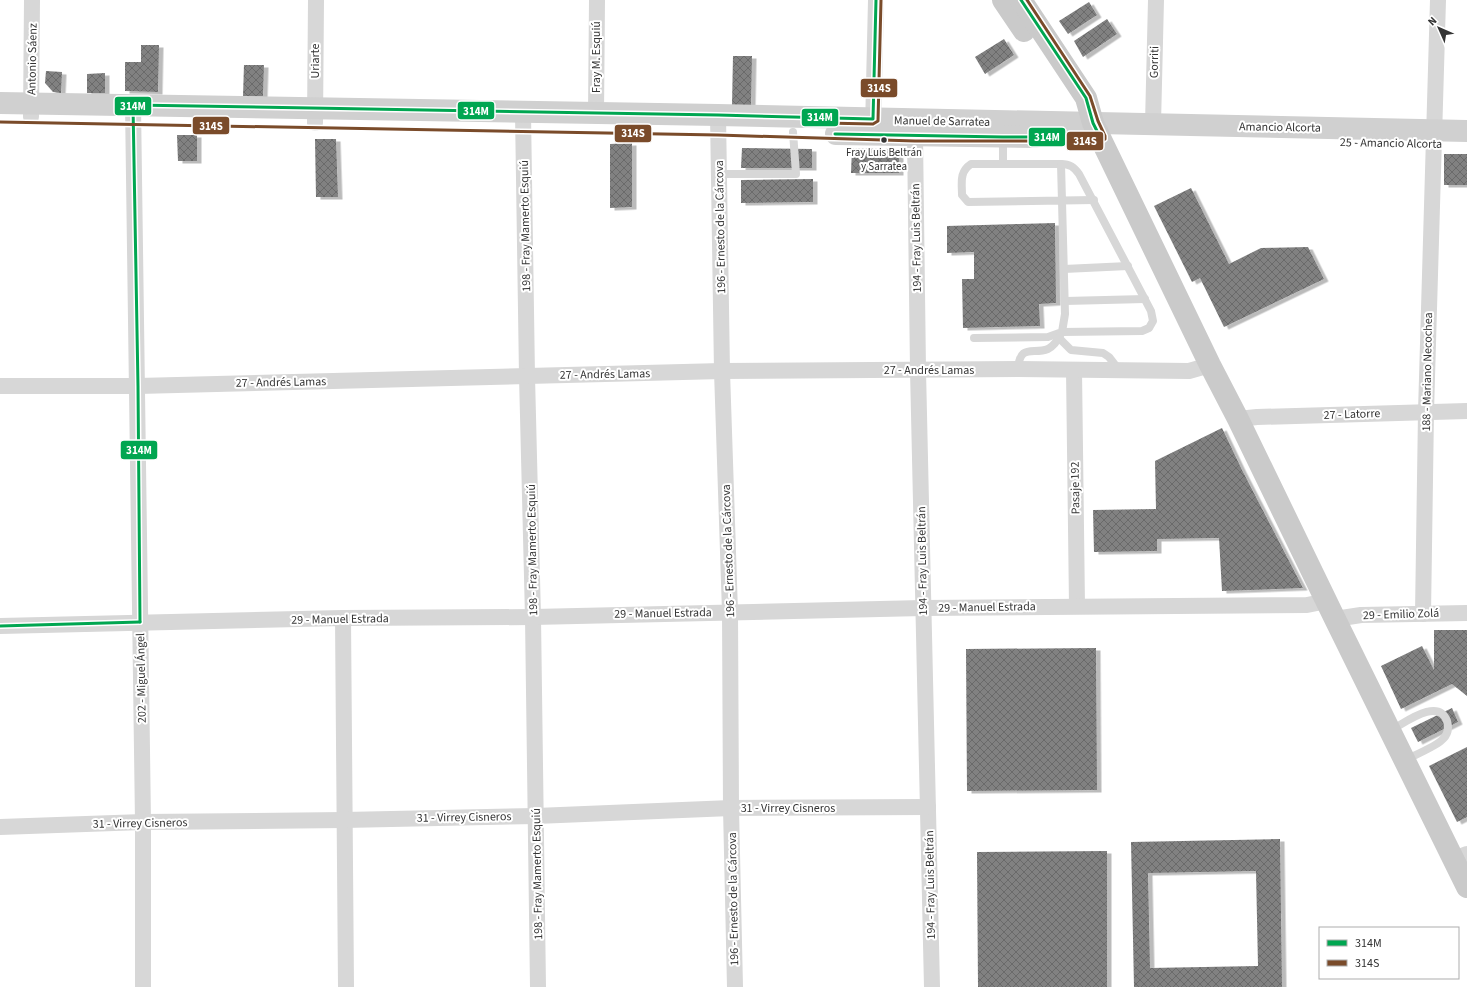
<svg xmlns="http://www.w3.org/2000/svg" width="1467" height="987" viewBox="0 0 1467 987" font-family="'Source Sans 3',sans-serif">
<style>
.building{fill:url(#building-cross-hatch);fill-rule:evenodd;filter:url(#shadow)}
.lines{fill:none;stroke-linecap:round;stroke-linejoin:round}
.service{stroke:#d7d7d7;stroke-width:8}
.minor{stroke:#d7d7d7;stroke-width:16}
.secondary{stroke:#d0d0d0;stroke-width:22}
.primary{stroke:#cacaca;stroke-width:22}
.bus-1-casing{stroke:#fff;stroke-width:6}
.bus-2-casing{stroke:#fff;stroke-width:6}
.bus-1{stroke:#00a651;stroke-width:3}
.bus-2{stroke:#7a4b2a;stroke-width:3}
.bus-dot{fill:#333;stroke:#fff;stroke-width:1.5}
.labels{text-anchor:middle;stroke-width:4;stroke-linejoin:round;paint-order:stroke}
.bus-label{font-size:11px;fill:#333;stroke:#fff}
.street-label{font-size:12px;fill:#333;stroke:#fff}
.line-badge{stroke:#fff;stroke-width:1.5}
.badge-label{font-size:11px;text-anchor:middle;font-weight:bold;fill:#fff}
</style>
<defs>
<pattern id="building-cross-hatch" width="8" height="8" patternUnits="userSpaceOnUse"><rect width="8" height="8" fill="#818181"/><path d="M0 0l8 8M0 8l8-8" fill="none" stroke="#6a6a6a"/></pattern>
<filter id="shadow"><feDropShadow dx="4.5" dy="2.5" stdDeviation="0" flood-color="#0004"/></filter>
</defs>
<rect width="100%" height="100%" fill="#fff"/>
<g class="building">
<path d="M1089 2 1097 15 1068 34 1059 21Z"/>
<path d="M1107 19 1117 34 1083 57 1074 41Z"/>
<path d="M1004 39 1014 55 985 74 975 57Z"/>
<path d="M141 45H159L158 92 125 91V62H141Z"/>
<path d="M733 56H752L751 105H732Z"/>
<path d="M244 65H264L263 96H243Z"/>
<path d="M46 71 62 72 61 93 53 92 45 83Z"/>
<path d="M105 73V93H87V74Z"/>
<path d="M177 135H197V161H178Z"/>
<path d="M315 139H336L338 197H316Z"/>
<path d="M632 143V207L610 208V144Z"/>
<path d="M742 148 812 149V168H741Z"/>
<path d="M852 148 891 149 899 156V173H851Z"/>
<rect x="1444" y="154" width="23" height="31"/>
<path d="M813 179V202L741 203V180Z"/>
<path d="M1191 188 1229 264 1261 248 1308 247 1324 279 1224 327 1200 278 1192 282 1154 206Z"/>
<path d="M1055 223 1056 303 1039 304 1040 326 963 328 962 279H974V252L947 253V226Z"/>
<path d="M1222 428 1242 470 1303 588 1222 591 1219 538 1157 539V551L1094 552 1093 510 1156 509 1155 461Z"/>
<path d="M1434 630H1467V696L1452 684 1401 709 1381 666 1422 646 1434 670Z"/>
<path d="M1096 648 1097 790 967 791 966 649Z"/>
<path d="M1452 708 1458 722 1418 742 1411 728Z"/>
<path d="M1467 747V817L1457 822 1429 766Z"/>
<path d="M1280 839 1282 987H1134L1131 842ZM1256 871 1258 966 1150 968 1148 873Z"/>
<path d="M1107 851V987H978L977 852Z"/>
</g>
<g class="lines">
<g class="service">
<path d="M1003 163V138"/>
<path d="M719 174H796L793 132"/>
<path d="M1064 269 1128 266"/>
<path d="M1065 301 1145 299"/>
<path d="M974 338 1048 337 1062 332 1065 314 1061 164H971C959 172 962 183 962 195L968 202 1094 200"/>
<path d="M1059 338 1071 350 1103 353 1109 357 1119 370"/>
<path d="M1018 369C1020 343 1033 355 1048 349 1054 346 1059 338 1062 332L1142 331 1149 328 1153 321 1151 311 1079 174C1074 167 1070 164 1061 164"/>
<path d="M1391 730C1405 723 1438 697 1447 721 1449 728 1448 734 1443 739 1437 746 1415 755 1405 760"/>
</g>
<g class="minor">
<path d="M133 105 143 822V987"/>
<path d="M523 113 527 376 533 617 538 987"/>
<path d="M596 114 597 0"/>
<path d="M718 115 722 371 730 612 731 808 735 987"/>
<path d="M31 117 32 0"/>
<path d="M315 123 316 0"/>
<path d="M1153 124 1156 0"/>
<path d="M873 128 876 0"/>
<path d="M915 136 918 370 932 987"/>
<path d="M1074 370 1077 606"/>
<path d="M0 386H138L722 371 1018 369 1189 371 1210 365"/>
<path d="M1238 419 1257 417 1467 411"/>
<path d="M1423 614 1426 412 1438 0"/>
<path d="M343 618 346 987"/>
<path d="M1335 619 1361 615 1467 613"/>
<path d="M0 626 343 618 533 617 923 608 1307 605 1327 601"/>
<path d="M0 827 143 822 344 820 536 816 731 808 928 807"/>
<path d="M1454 859 1467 854"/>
</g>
<g class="secondary">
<path d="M0 103 718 115 1467 131"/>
<path d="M836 134 1036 137"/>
</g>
<g class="primary">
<path d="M1003 0 1024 31"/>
<path d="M1021 0 1086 98 1093 123 1210 365 1238 419 1335 619 1467 887"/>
</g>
<defs>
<g id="bus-1">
<path d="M835 134 1003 137H1100L1093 123 1086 98 1021 0"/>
<path d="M140 622 138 386 133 105 718 115 873 119 876 0"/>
<path d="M0 626 140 622"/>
</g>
<g id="bus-2">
<path d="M0 122 718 135 915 141H1102L1105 139V136L1098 121 1090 96 1027 0"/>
<path d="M824 123 873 124 878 121 881 0"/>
</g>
</defs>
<use href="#bus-1" class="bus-1-casing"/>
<use href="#bus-2" class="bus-2-casing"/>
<use href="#bus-1" class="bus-1"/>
<use href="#bus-2" class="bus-2"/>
</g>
<circle class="bus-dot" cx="884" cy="140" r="3.5"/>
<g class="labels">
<g class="bus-label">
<text x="884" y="156">Fray Luis Beltrán<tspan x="884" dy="14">y Sarratea</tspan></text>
</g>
<g class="street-label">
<text transform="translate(596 57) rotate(-90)" y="4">Fray M. Esquiú</text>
<text transform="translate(32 59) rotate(-89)" y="4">Antonio Sáenz</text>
<text transform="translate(315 61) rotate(-90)" y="4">Uriarte</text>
<text transform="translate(1154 62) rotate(-89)" y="4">Gorriti</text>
<text transform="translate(942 121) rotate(1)" y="4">Manuel de Sarratea</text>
<text transform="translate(1280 127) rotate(1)" y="4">Amancio Alcorta</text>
<text transform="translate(1391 143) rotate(1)" y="4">25 - Amancio Alcorta</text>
<text transform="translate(525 226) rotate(-91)" y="4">198 - Fray Mamerto Esquiú</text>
<text transform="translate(720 227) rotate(-91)" y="4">196 - Ernesto de la Cárcova</text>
<text transform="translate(916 238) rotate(-91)" y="4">194 - Fray Luis Beltrán</text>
<text x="929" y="374">27 - Andrés Lamas</text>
<text transform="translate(1427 372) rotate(-89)" y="4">188 - Mariano Necochea</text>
<text transform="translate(605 374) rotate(-1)" y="4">27 - Andrés Lamas</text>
<text transform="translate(281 382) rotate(-1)" y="4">27 - Andrés Lamas</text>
<text transform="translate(1352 414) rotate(-2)" y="4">27 - Latorre</text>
<text transform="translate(1075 488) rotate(-91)" y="4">Pasaje 192</text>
<text transform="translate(532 550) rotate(-91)" y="4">198 - Fray Mamerto Esquiú</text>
<text transform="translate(728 551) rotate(-92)" y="4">196 - Ernesto de la Cárcova</text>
<text transform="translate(922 561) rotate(-91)" y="4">194 - Fray Luis Beltrán</text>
<text transform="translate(987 607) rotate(-1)" y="4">29 - Manuel Estrada</text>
<text transform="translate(663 613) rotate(-1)" y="4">29 - Manuel Estrada</text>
<text transform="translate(1401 614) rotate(-2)" y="4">29 - Emilio Zolá</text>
<text transform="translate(340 619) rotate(-1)" y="4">29 - Manuel Estrada</text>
<text transform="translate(141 678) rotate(-91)" y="4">202 - Miguel Ángel</text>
<text x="788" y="812">31 - Virrey Cisneros</text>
<text transform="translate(464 817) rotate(-1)" y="4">31 - Virrey Cisneros</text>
<text transform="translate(140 823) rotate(-1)" y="4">31 - Virrey Cisneros</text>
<text transform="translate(537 874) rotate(-91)" y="4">198 - Fray Mamerto Esquiú</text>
<text transform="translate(930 885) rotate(-91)" y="4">194 - Fray Luis Beltrán</text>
<text transform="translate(733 899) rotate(-91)" y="4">196 - Ernesto de la Cárcova</text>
</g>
</g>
<g class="line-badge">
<rect x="860" y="78" width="38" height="20" rx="4" fill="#7a4b2a"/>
<rect x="114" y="96" width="38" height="20" rx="4" fill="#00a651"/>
<rect x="457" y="101" width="38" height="19" rx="4" fill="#00a651"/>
<rect x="801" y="108" width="38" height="19" rx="4" fill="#00a651"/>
<rect x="192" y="116" width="38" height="19" rx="4" fill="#7a4b2a"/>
<rect x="614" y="124" width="38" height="19" rx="4" fill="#7a4b2a"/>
<rect x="1028" y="127" width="38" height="20" rx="4" fill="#00a651"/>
<rect x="1066" y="131" width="38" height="20" rx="4" fill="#7a4b2a"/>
<rect x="120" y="440" width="38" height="20" rx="4" fill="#00a651"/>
</g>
<g class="badge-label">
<text x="879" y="92">314S</text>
<text x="133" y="110">314M</text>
<text x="476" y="115">314M</text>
<text x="820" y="121">314M</text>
<text x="211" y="130">314S</text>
<text x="633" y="137">314S</text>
<text x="1047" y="141">314M</text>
<text x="1085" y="145">314S</text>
<text x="139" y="454">314M</text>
</g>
<rect x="1319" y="927" width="140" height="52" fill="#ffffff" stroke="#adadad"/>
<rect x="1327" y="940" width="20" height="6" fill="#00a651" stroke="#adadad"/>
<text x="1355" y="947" font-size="12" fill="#333333">314M</text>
<rect x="1327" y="960" width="20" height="6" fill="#7a4b2a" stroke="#adadad"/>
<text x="1355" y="967" font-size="12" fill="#333333">314S</text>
<g transform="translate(1439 28) rotate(315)" stroke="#ffffff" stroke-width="3" paint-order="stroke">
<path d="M0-3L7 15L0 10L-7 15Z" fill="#333333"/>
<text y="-6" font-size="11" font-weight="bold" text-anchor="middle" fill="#333333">N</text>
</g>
</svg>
